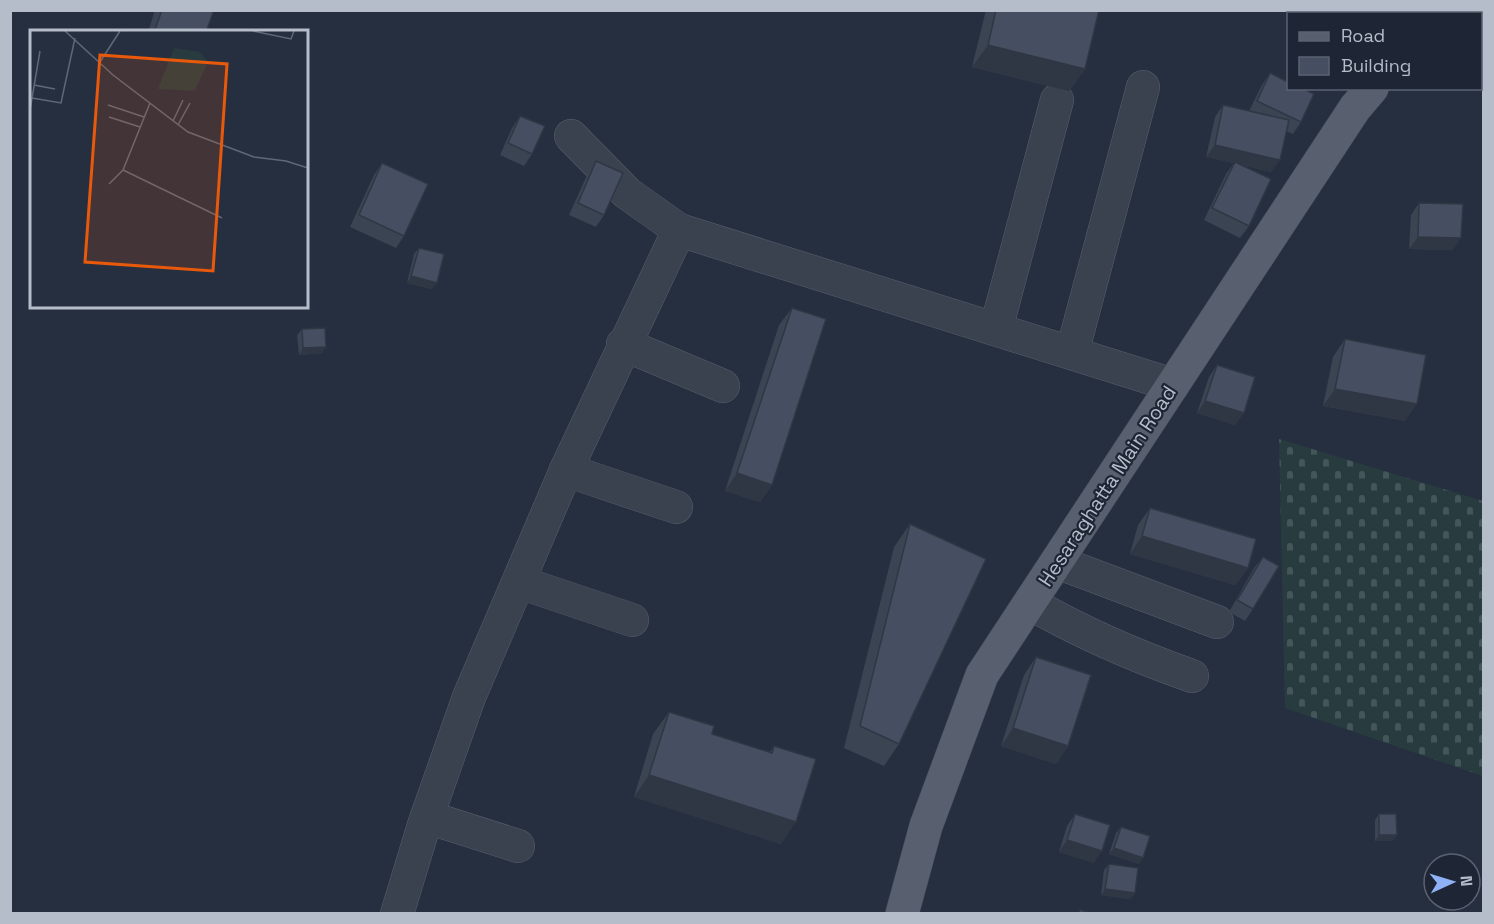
<svg xmlns="http://www.w3.org/2000/svg" width="1494" height="924" viewBox="0 0 1494 924" font-family="'Space Grotesk',sans-serif">
<style>
.cemetery{fill:url(#cemetery-stones)}
.lines{fill:none;stroke-linecap:round;stroke-linejoin:round}
.minor-casing{stroke:#585f6d;stroke-width:34}
.major-casing{stroke:#434a58;stroke-width:34}
.minor{stroke:#3a414f;stroke-width:33}
.major{stroke:#58606f;stroke-width:33}
.wall{fill:#3b4453}
.shaded-wall{fill:#303744}
.building{fill:#454f61;stroke:#303744;stroke-width:1.5}
.labels{text-anchor:middle;stroke-width:4.5;stroke-linejoin:round;paint-order:stroke}
.street-label{font-size:20px;fill:#b6bdca;stroke:#1e2635}
.inset-road{fill:none;stroke:#606877;stroke-width:1.5}
.view{fill:#e8590c;fill-opacity:0.15;stroke:#e8590c;stroke-width:3}
.inset-edge{fill:none;stroke:#b6bdca;stroke-width:3}
</style>
<defs>
<pattern id="cemetery-stones" width="16" height="16" patternUnits="userSpaceOnUse" patternTransform="scale(1.5)"><rect width="16" height="16" fill="#283c40"/><path d="M2 7V4a2 2 0 0 1 4 0v3zM10 15v-3a2 2 0 0 1 4 0v3z" fill="#45565a"/></pattern>
</defs>
<rect width="100%" height="100%" fill="#262f3f"/>
<path class="cemetery" d="M1279 439 1483 501V776L1285 708Z"/>
<g class="lines">
<defs>
<g id="minor">
<path d="M1480 29 1484 31"/>
<path d="M571 136 627 193 679 230 1173 385"/>
<path d="M996 329 1057 100"/>
<path d="M623 344 723 386"/>
<path d="M1072 353 1143 87"/>
<path d="M566 470 676 507"/>
<path d="M1057 562 1217 622"/>
<path d="M519 582 632 620"/>
<path d="M1030 603C1082 633 1135 656 1192 676"/>
<path d="M427 817 518 846"/>
<path d="M397 914 424 825 469 697 566 470 679 230"/>
</g>
<g id="major">
<path d="M1439 14 1441 10"/>
<path d="M902 914 926 826 982 675 1355 108 1372 88"/>
</g>
</defs>
<use href="#minor" class="minor-casing"/>
<use href="#major" class="major-casing"/>
<use href="#minor" class="minor"/>
<use href="#major" class="major"/>
</g>
<g class="wall">
<path d="M155 10H214L206 32H148Z"/>
<path d="M986 10H1099L1085 69 1069 91 972 67Z"/>
<rect x="1296" y="10" width="44" height="4"/>
<path d="M1270 73 1301 122 1293 134 1286 131 1271 172 1241 165 1249 226 1240 238 1204 220 1226 174 1234 163 1206 157 1215 117 1223 105 1249 111 1262 85Z"/>
<path d="M520 116 532 154 524 166 500 155 512 128Z"/>
<path d="M596 161 604 215 596 227 569 215 588 173Z"/>
<path d="M382 163 404 236 396 248 350 227 374 175Z"/>
<path d="M1419 203 1453 250 1409 249 1411 215Z"/>
<path d="M419 248 432 289 407 283 414 254Z"/>
<path d="M792 308 772 485 760 502 725 491 779 325Z"/>
<path d="M302 329 322 353 299 355 297 335Z"/>
<path d="M1345 339 1405 421 1323 406 1333 357Z"/>
<path d="M1217 365 1235 425 1197 413 1209 377Z"/>
<path d="M1150 508 1248 568 1235 585 1130 554 1138 525Z"/>
<path d="M910 524 899 744 884 766 844 748 894 547Z"/>
<path d="M1263 557 1253 609 1245 621 1229 612 1254 568Z"/>
<path d="M1036 657 1068 746 1056 764 1001 746 1024 675Z"/>
<path d="M669 712 712 734 770 752 774 746 781 844 634 797 653 734Z"/>
<path d="M1075 814 1094 863 1059 852 1067 826Z"/>
<path d="M1379 814 1397 835 1392 841H1375V820Z"/>
<path d="M1121 827 1139 864 1109 854 1116 833Z"/>
<path d="M1109 864 1135 893 1130 899 1101 895 1104 870Z"/>
</g>
<g class="shaded-wall">
<path d="M988 45 1085 69 1069 91 972 67Z"/>
<path d="M1215 145 1280 160 1271 172 1206 157Z"/>
<path d="M1418 237 1461 238 1453 250 1409 249Z"/>
<path d="M411 276 437 283 432 289 407 283Z"/>
<path d="M326 347 322 353 299 355 303 348Z"/>
<path d="M1335 389 1417 404 1405 421 1323 406Z"/>
<path d="M1205 401 1244 413 1235 425 1197 413Z"/>
<path d="M737 473 772 485 760 502 725 491Z"/>
<path d="M1142 536 1248 568 1235 585 1130 554Z"/>
<path d="M1013 728 1068 746 1056 764 1001 746Z"/>
<path d="M649 775 796 822 781 844 634 797Z"/>
<path d="M1379 835H1397L1392 841H1375Z"/>
<path d="M1067 840 1102 851 1094 863 1059 852Z"/>
<path d="M1114 848 1143 858 1139 864 1109 854Z"/>
<path d="M1105 889 1135 893 1130 899 1101 895Z"/>
</g>
<g class="building">
<path d="M162 10H214L206 32H154Z"/>
<path d="M996 10H1099L1085 69 988 45Z"/>
<rect x="1305" y="10" width="35" height="4"/>
<path d="M1270 73 1288 82V88H1302L1314 94 1301 122 1257 101Z"/>
<path d="M1223 105 1289 120 1280 160 1215 145Z"/>
<path d="M520 116 545 126 532 154 508 143Z"/>
<path d="M596 161 623 173 604 215 578 203Z"/>
<path d="M1235 162 1271 179 1249 226 1212 208Z"/>
<path d="M382 163 428 184 404 236 359 215Z"/>
<path d="M1419 203 1463 204 1461 238 1418 237Z"/>
<path d="M419 248 444 254 437 283 411 276Z"/>
<path d="M792 308 826 319 772 485 737 473Z"/>
<path d="M325 328 326 347 303 348 302 329Z"/>
<path d="M1345 339 1426 355 1417 404 1335 389Z"/>
<path d="M1217 365 1255 377 1244 413 1205 401Z"/>
<path d="M1150 508 1256 539 1248 568 1142 536Z"/>
<path d="M910 524 986 559 899 744 860 726Z"/>
<path d="M1263 557 1279 566 1253 609 1237 600Z"/>
<path d="M1036 657 1091 675 1068 746 1013 728Z"/>
<path d="M669 712 714 726 712 734 772 753 774 746 816 759 796 822 649 775Z"/>
<path d="M1075 814 1110 825 1102 851 1067 840Z"/>
<path d="M1379 814H1396L1397 835H1379Z"/>
<path d="M1121 827 1150 836 1143 858 1114 848Z"/>
<path d="M1109 864 1138 868 1135 893 1105 889Z"/>
<path d="M1080 910 1093 914H1079Z"/>
</g>
<g class="labels">
<g class="street-label">
<text transform="translate(1107 486) rotate(-57)" y="7">Hesaraghatta Main Road</text>
</g>
</g>
<g transform="translate(30 30)">
<rect width="278" height="278" fill="#262f3f"/>
<path d="M144 18 170 22 178 32 165 61 128 59Z" fill="#283c40"/>
<path class="inset-road" d="M35 1 83 45 158 102 224 127 256 131 278 138M223 1 261 9 264 1M70 32 90 1M4 55 25 59M2 68 31 73 45 8M78 75 114 87M0 80 10 21M79 87 110 97M143 91 153 70M148 95 160 73M93 140 192 188M79 154 93 140 120 73"/>
<path class="view" d="M70 25 197 34 183 241 55 232Z"/>
<rect width="278" height="278" class="inset-edge"/>
</g>
<rect width="1494" height="924" fill="none" stroke="#b6bdca" stroke-width="24"/>
<rect x="1287" y="12" width="195" height="78" fill="#1e2635" stroke="#5b6271" stroke-width="1.5"/>
<rect x="1299" y="32" width="30" height="9" fill="#58606f" stroke="#5b6271" stroke-width="1.5"/>
<text x="1341" y="42" font-size="18" fill="#b6bdca">Road</text>
<rect x="1299" y="57" width="30" height="18" fill="#454f61" stroke="#5b6271" stroke-width="1.5"/>
<text x="1341" y="72" font-size="18" fill="#b6bdca">Building</text>
<g transform="translate(1452 882) rotate(86)"><circle r="28" fill="#1e2635" stroke="#5b6271" stroke-width="1.5"/>
<path d="M0-4.5L10 22L0 15L-10 22Z" fill="#8fb1f6"/>
<text y="-9" font-size="16" font-weight="bold" text-anchor="middle" fill="#b6bdca">N</text>
</g>
</svg>
